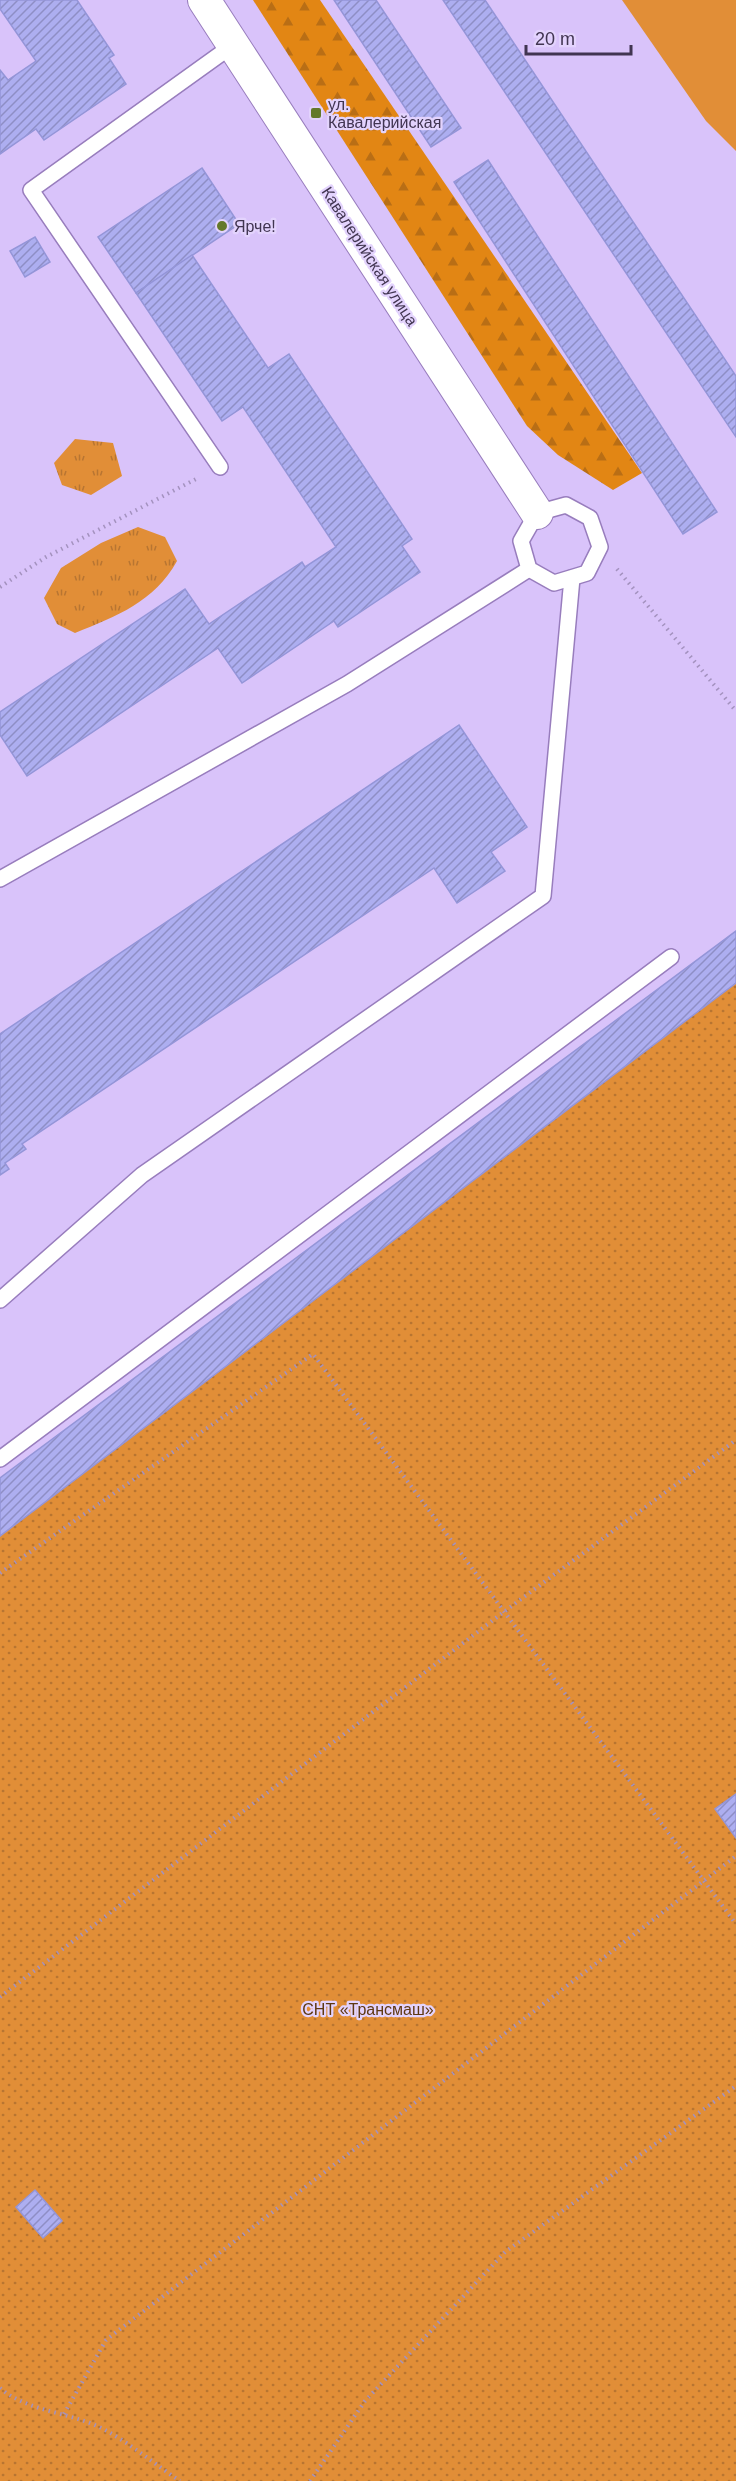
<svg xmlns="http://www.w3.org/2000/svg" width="736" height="2481" viewBox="0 0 736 2481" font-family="Arial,sans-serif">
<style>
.grass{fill:url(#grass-tufts)}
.forest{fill:url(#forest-firs)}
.garden{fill:url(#garden-dots)}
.pitch{fill:#e18e37}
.building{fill:url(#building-hatch);stroke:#9495d8;stroke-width:1.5}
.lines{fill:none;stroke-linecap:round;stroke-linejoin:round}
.service-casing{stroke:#987dbd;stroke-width:18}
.minor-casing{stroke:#987dbd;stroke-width:34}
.path{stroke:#a492bf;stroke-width:4;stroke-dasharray:1.5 4.5;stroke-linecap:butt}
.service{stroke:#fff;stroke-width:15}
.minor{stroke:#fff;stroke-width:32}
.poi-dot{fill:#64792a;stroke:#e3d3fd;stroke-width:2}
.labels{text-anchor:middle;stroke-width:4.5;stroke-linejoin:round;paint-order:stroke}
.poi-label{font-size:16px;fill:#413551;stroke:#e3d3fd;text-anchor:start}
.street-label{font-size:16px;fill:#413551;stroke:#e3d3fd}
.park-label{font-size:16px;fill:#5e3811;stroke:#e3d3fd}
</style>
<defs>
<pattern id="grass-tufts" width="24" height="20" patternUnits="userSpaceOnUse" patternTransform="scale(1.5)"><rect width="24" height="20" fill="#e18e37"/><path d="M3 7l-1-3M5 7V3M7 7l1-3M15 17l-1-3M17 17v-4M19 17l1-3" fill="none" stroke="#b87531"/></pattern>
<pattern id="forest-firs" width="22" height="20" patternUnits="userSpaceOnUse" patternTransform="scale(1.5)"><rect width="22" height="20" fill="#e28614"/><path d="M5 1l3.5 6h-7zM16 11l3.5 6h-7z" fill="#b96e15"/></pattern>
<pattern id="garden-dots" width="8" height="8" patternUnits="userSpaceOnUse" patternTransform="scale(1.5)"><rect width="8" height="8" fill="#e18e37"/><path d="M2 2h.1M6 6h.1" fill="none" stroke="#b87531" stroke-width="1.8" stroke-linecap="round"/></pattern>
<pattern id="building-hatch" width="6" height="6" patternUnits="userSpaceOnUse" patternTransform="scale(1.5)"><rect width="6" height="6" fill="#adaef0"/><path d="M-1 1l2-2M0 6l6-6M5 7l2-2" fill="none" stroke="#8e8ec5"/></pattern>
</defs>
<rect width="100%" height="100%" fill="#d9c3fa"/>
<g class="grass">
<path d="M75 439 113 443 122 476 91 495 62 485 54 463Z"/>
<path d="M138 527 165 537 177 561C154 602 117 616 75 633L57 624 44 598 61 568 101 543Z"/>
</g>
<path class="forest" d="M253 0H320L642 473 613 490 558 455 527 426Z"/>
<path class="garden" d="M736 983V2481H0V1536Z"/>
<path class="pitch" d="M622 0H736V151L706 121Z"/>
<g class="building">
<path d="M0 0H77L114 55 109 58 126 84 44 140 36 129 0 154V70L8 80 36 61 0 9Z"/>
<path d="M334 0H376L461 128 431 147Z"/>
<path d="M443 0H485L736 376V437Z"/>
<path d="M488 160 717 512 683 534 454 182Z"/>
<path d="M202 168 239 224 136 293 98 237Z"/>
<path d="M35 237 50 262 25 277 10 251Z"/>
<path d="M192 255 268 368 289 354 412 539 402 546 420 572 338 627 334 621 242 683 218 648 27 776 0 735V712L185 589 209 624 302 562 305 567 336 547 243 407 222 421 136 293Z"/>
<path d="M459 725 527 827 491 852 505 871 457 903 434 868 22 1144 26 1149 5 1163 9 1169 0 1175V1034Z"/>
<path d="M736 931V983L0 1536V1478Z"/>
<path d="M736 1794V1838L715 1809Z"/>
<path d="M35 2190 62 2221 43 2238 16 2207Z"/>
</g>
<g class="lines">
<defs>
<g id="service">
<path d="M220 467 31 190 233 45"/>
<path d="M566 505 590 518 600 547 587 573 554 583 529 569 521 541 537 513Z"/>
<path d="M0 879 347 684 529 569"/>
<path d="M0 1300 142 1175 543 896 572 578"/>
<path d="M0 1459 671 957"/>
</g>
<path id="minor" d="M204 0 537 513"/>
</defs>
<use href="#service" class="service-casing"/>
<use href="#minor" class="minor-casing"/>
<g class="path">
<path d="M617 569 736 711"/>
<path d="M0 587 46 557 196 479"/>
<path d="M0 1573 313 1354 736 1924"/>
<path d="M0 1997 505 1611 736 1440"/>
<path d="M0 2388C29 2413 74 2412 107 2431 132 2445 156 2465 180 2481"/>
<path d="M64 2414 106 2340 736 1856"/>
<path d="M310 2481 365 2401 505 2252 736 2086"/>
</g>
<use href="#service" class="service"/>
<use href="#minor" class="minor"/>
</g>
<g class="poi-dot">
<rect x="310" y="107" width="12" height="12" rx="3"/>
<circle cx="222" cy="226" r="6"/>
</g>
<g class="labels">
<g class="poi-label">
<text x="328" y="110">ул.<tspan x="328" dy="18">Кавалерийская</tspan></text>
<text x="234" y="232">Ярче!</text>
</g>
<g class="street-label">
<text transform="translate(370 256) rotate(57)" y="6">Кавалерийская улица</text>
</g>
<g class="park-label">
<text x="368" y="2015">СНТ «Трансмаш»</text>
</g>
</g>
<path d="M526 45v9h105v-9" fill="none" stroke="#413551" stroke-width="3"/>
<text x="535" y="45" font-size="18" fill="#413551" stroke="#e3d3fd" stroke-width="4.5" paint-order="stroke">20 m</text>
</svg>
